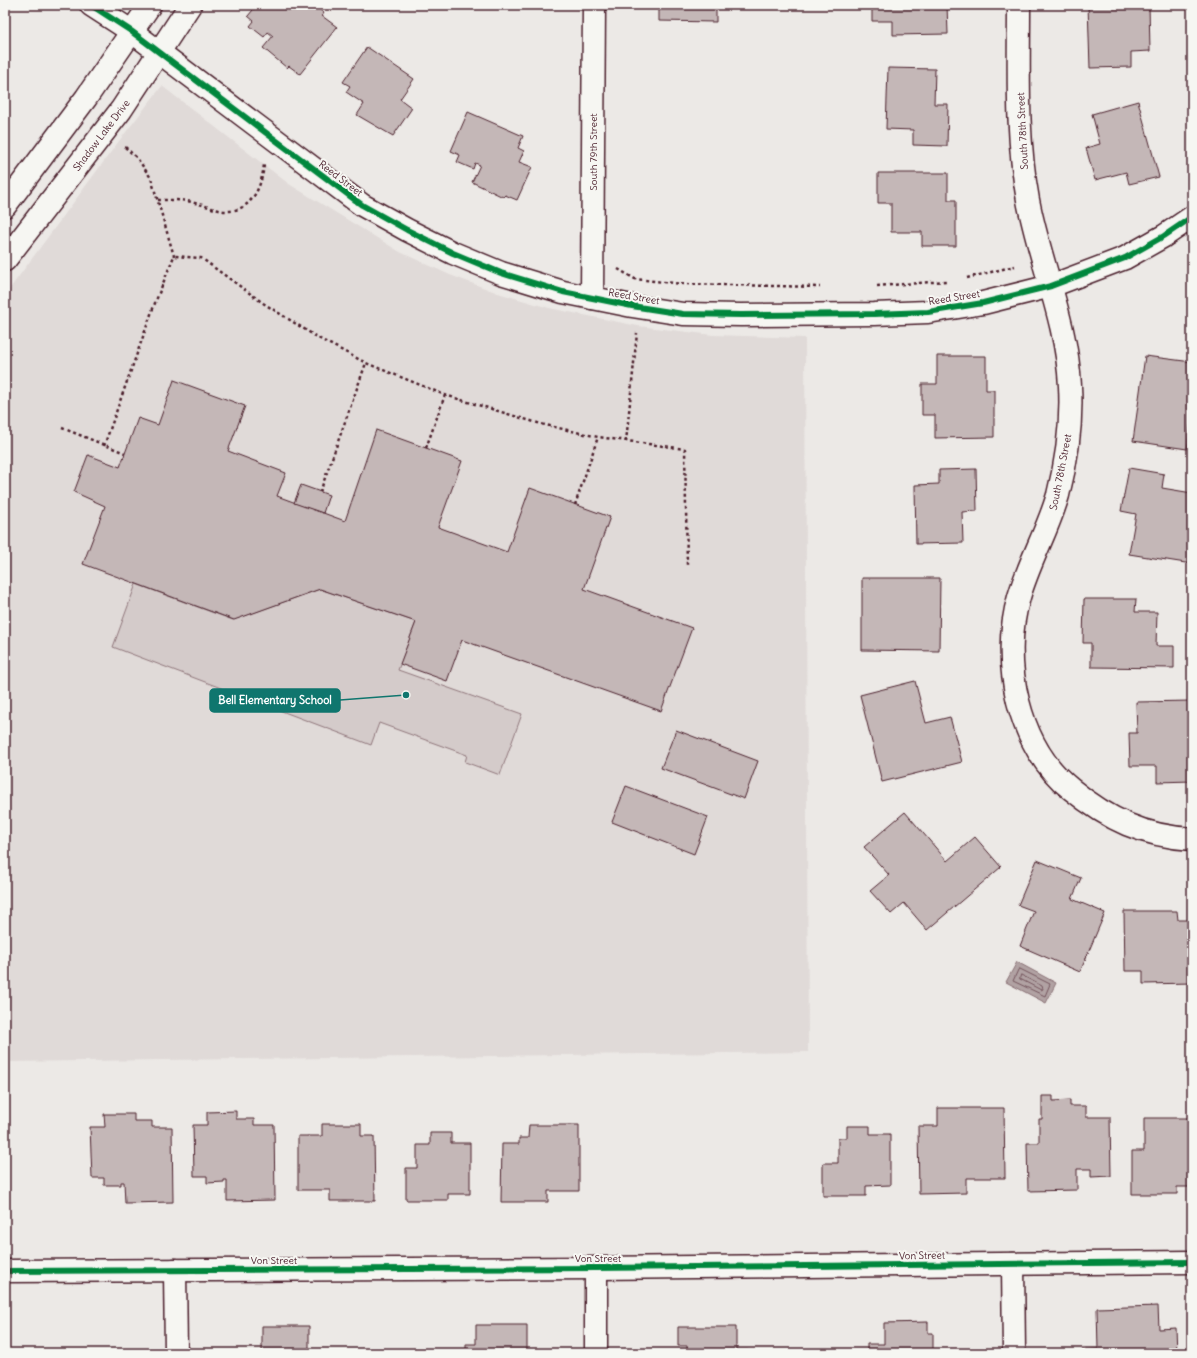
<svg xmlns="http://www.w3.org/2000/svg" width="1197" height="1358" viewBox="0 0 1197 1358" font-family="Delius,sans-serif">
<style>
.built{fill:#e0dad8}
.green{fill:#d4cbca;stroke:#8f757a}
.water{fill:#b1a2a3;stroke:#886e73}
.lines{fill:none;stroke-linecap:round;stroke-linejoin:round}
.shore{stroke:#73535b;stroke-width:1}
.building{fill:#c4b7b7;stroke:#4a1f2b}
.minor-casing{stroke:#4a1f2b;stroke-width:25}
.path{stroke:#4a1f2b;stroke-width:2.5;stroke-dasharray:3 3;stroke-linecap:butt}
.minor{stroke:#f6f6f2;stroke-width:22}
.cycleway-casing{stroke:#f6f6f2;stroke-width:8}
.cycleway{stroke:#00873e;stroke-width:6}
.labels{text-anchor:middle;stroke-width:4;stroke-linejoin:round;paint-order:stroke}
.street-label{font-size:10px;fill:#4a1f2b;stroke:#f6f6f2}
.leader{fill:none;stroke:#0f766e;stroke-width:1.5}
.callout-dot{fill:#0f766e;stroke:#f6f6f2;stroke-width:1.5}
.callout{fill:#0f766e;stroke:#0f766e;stroke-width:1.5}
.callout-label{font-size:11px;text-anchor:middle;font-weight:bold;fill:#fff}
</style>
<rect width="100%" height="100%" fill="#ece9e6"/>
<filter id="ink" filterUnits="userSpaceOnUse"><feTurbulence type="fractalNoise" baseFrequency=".025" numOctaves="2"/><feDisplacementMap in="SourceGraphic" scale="8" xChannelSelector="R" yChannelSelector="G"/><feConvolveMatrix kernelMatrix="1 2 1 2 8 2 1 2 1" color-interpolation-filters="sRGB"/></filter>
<g filter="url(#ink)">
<path class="built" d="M162 86 289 184 400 252 450 275 498 293 549 308 638 326 713 335 805 338 808 1052 5 1062V295L119 141Z"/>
<path class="green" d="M136 584 233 620 320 589 416 622 398 670 522 714 500 775 465 762 467 755 379 723 371 745 113 647Z"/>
<path class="water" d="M1017 962 1056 983 1046 1003 1006 982Z"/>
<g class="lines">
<g class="shore">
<path d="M1020 969 1050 984 1045 996 1013 981 1018 970Z"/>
<path d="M1021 975 1042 986 1043 989 1041 990 1020 979Z"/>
</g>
</g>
<g class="building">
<path d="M257 5H314L324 13 322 16 337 27 300 74 289 66 287 68 263 48 273 36 268 32 264 37 250 26 254 21 248 16Z"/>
<path d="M659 5H716V22L659 21Z"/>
<path d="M872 5H947L948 34 893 35V21H872Z"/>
<path d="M1088 5H1149L1150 51 1131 52V67L1090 68Z"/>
<path d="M367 47 414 79 400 99 412 108 393 136 357 115 364 104 346 92 350 86 343 82Z"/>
<path d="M888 68 935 69 934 104H948L947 146 913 145V130L886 129Z"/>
<path d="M1138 101 1159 177 1129 184 1126 172 1095 180 1086 148 1100 144 1092 114Z"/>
<path d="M468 112 523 136 518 148 524 151 519 162 532 167 517 200 505 195 503 197 472 182 480 165 475 163 473 169 457 162 460 155 451 151Z"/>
<path d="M878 173H948V200H956V246H922V232H891V203H878Z"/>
<path d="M937 356H986V390H994V437L935 438V415H922V384H937Z"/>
<path d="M1145 356 1192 362V413L1187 449 1133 441Z"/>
<path d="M174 380 245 406 228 451 286 473 277 496 345 521 376 430 462 461 438 527 507 552 530 488 610 517 584 589 692 628 661 711 462 640 447 681 400 664 416 622 320 589 234 620 83 564 105 506 74 492 88 455 120 467 138 418 158 425Z"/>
<path d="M1129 468 1164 474 1162 488 1192 493V564L1129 554 1136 514 1121 511Z"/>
<path d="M976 469 977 511 962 512 963 543 916 544 915 485 939 484V470Z"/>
<path d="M301 485 329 495 323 513 294 503Z"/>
<path d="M862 578H940L939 651 862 650Z"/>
<path d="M1084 599H1136L1135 612H1157L1156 646H1174V668L1091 667V643H1083Z"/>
<path d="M915 681 926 723 950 717 962 762 882 782 860 695Z"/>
<path d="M1191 701 1192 781 1157 782V766H1130L1129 733H1137L1136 702Z"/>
<path d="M676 730 758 761 744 799 661 768Z"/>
<path d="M626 786 708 817 694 854 612 822Z"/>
<path d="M905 812 947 861 975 837 1001 867 927 930 904 903 891 914 870 891 889 875 864 847Z"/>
<path d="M1037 860 1081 878 1072 899 1105 913 1080 972 1020 946 1034 911 1018 905Z"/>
<path d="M1124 911H1177L1178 920H1192V983L1143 984V971H1125Z"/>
<path d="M1042 1096H1053V1101L1070 1100V1106H1086V1117H1110L1111 1176 1091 1177V1169H1077V1190L1028 1191 1027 1143H1039V1119H1042Z"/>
<path d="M938 1108H1004L1005 1178H966V1193L919 1194 918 1126H938Z"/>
<path d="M236 1111V1119H254V1125H274L275 1200 227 1201V1180H224V1182L207 1183V1176H194L193 1125H207V1112Z"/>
<path d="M104 1114H134V1121H152V1127H172L173 1202 125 1203 124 1182H121V1185H104V1178H92L90 1127H105Z"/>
<path d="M1144 1118H1192V1187H1177V1194H1132V1151H1144Z"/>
<path d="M322 1124H361V1136H374L375 1201H330V1190H298V1136H322Z"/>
<path d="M529 1125H579V1191H548V1202H501L502 1144H519V1138H528Z"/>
<path d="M847 1126H870V1134H890V1185L866 1186V1196H823V1163H838V1138H847Z"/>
<path d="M430 1133H451V1143H470V1194H448V1200H406V1168H417V1145H430Z"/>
<path d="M1158 1306 1159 1329 1176 1328 1177 1353H1082V1350L1098 1349 1097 1308Z"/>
<path d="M928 1322V1333H933V1353H867V1344H884V1323Z"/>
<path d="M476 1325H527V1353H466V1344H476Z"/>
<path d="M262 1326H309V1352L323 1353H262Z"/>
<path d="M678 1327H736V1350H748V1353H687V1346H678Z"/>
</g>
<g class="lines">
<defs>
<g id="minor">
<path d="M91 5 131 31 362 205 407 230 453 253 501 273 563 292 632 306 683 314 741 315 874 314 928 312 983 303 1051 286 1125 258 1164 236 1192 217"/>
<path d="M1019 5C1019 70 1016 136 1028 200 1040 263 1067 322 1070 386 1072 422 1067 460 1058 495 1048 530 1029 562 1019 597 1000 661 1018 747 1071 789 1109 820 1143 836 1192 839"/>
<path d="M5 206 86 98 150 5"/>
<path d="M5 260 121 110 190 5"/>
<path d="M592 298 594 5"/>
<path d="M1013 1264 1014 1353"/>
<path d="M596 1268V1353"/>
<path d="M175 1270 176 1353"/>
<path d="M5 1271 596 1268 1192 1262"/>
</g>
</defs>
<use href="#minor" class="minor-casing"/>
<g class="path">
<path d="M125 147 137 158 151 178 174 256"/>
<path d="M158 200C170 200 183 199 195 203 205 205 214 210 225 211 252 212 262 186 264 164"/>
<path d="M618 269 635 279 683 284 820 287"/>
<path d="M967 278 1015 266"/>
<path d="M877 286 946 281"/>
<path d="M62 428 125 453"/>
<path d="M626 442 637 333"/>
<path d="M104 446 155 303 174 256 201 258 263 303 320 339 366 363 445 395 541 424 598 437 685 449 687 566"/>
<path d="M426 448 445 395"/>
<path d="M320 492 366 363"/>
<path d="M575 505 598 437"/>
</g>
<use href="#minor" class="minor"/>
<defs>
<g id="cycleway">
<path d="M91 5 131 31 362 205 407 230 453 253 501 273 563 292 632 306 683 314 741 315 874 314 928 312 983 303 1051 286 1125 258 1164 236 1192 217"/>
<path d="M5 1271 596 1268 1192 1262"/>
</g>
</defs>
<use href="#cycleway" class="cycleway-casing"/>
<use href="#cycleway" class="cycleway"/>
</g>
</g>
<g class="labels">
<g class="street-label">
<text transform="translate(1022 131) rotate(-93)" y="4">South 78th Street</text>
<text transform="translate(101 135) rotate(-53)" y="4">Shadow Lake Drive</text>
<text transform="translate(593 152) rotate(-90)" y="4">South 79th Street</text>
<text transform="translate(341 178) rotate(37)" y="4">Reed Street</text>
<text transform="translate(634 296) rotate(10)" y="4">Reed Street</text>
<text transform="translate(954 297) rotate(-9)" y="4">Reed Street</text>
<text transform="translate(1060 472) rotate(-79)" y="4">South 78th Street</text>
<text transform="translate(922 1255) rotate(-1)" y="4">Von Street</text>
<text x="598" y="1262">Von Street</text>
<text x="274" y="1264">Von Street</text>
</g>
</g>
<path class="leader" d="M406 695L340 700"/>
<circle class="callout-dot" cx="406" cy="695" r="4"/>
<rect class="callout" x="210" y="689" width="130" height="23" rx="4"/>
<g class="callout-label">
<text x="275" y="704">Bell Elementary School</text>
</g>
<rect width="1197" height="1358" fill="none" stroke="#f6f6f2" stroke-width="20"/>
<rect x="10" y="10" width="1177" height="1338" fill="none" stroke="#4a1f2b" stroke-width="1.5" filter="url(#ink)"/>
</svg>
